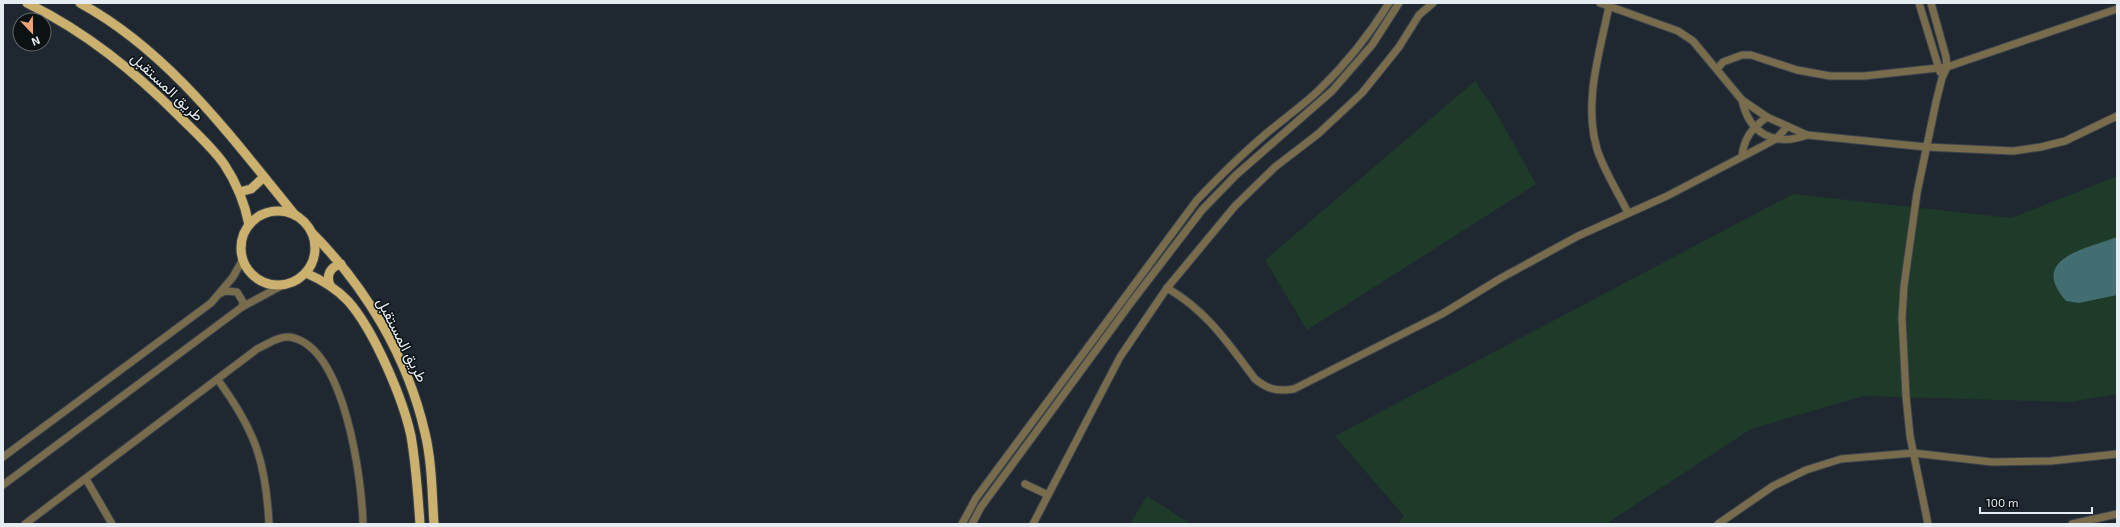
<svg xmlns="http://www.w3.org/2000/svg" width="2120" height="527" viewBox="0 0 2120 527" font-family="'Exo 2',Vazirmatn,sans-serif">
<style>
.green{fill:#1e3a28}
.water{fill:#436e71}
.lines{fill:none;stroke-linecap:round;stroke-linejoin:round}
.minor-casing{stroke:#3b444c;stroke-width:9}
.major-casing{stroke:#3b444c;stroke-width:11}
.minor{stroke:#796c4c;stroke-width:7}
.major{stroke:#cbb16d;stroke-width:9}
.labels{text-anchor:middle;stroke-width:3;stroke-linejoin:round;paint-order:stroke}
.street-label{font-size:15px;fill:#e6edf2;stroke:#0c1114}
</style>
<rect width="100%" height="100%" fill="#1f2831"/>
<g class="green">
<path d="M1475 81 1496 112 1536 184 1307 330 1265 260Z"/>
<path d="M2117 176V394L2071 402 1864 396 1751 429 1606 524H1398L1404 516 1335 436 1793 194 2011 218Z"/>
<path d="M1147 496 1191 524H1130Z"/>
</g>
<path class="water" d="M2117 237V295L2079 303 2066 301C2028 258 2086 249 2117 237Z"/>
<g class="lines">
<defs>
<g id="minor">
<path d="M1600 3 1678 31 1693 41 1742 100 1767 117 1807 135 1926 147 2013 151 2041 147 2065 141 2117 116"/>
<path d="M1919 3 1940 72"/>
<path d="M1609 6C1600 52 1583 102 1597 149 1604 171 1618 192 1628 213"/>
<path d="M1717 69 1723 62 1742 55H1751L1797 70 1830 76H1864L1947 67 2117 9"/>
<path d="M1742 100C1749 134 1775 147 1807 135"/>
<path d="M1742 156C1744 138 1752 128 1767 117"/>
<path d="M1167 288C1207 311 1228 343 1255 379 1267 389 1278 392 1294 389L1442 314 1501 278 1578 236 1667 196 1759 148 1776 139 1787 127"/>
<path d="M221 293 226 291 237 292 243 302 242 307"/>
<path d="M218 380C255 430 266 462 269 524"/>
<path d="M3 457 211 303 233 277 243 259"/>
<path d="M86 479 112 524"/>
<path d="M1025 484 1048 495"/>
<path d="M3 485 242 307 283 285"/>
<path d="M25 524 257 349C268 344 281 334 294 338 345 352 362 479 363 524"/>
<path d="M962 524 976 498 1197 200C1217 179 1238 158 1260 139 1279 122 1300 108 1319 90 1346 64 1369 35 1389 3"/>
<path d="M972 524 981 507 1130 304 1202 210 1236 175 1332 91 1372 45 1399 3"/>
<path d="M1033 524 1120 357 1167 288 1235 206 1275 167 1318 134 1362 93 1399 47 1419 15 1433 3"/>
<path d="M1718 524 1773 486 1806 470 1841 459 1913 453 1992 462 2051 461 2117 454"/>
<path d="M1928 524 1910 436 1906 396 1902 318 1904 286 1917 193 1936 102 1942 78 1947 67 1946 57 1931 3"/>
<path d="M2072 524 2117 514"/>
</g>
<g id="major">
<path d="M27 3C86 32 134 71 180 117 195 132 212 147 224 164 236 182 245 204 249 225"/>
<path d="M80 3C170 52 231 137 295 215"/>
<path d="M239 192 251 189 264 177"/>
<circle cx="278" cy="248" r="37"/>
<path d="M312 233C366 287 408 358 425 433 432 462 432 494 434 524"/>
<path d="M306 273C322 280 336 288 348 301 374 330 403 399 411 436 416 465 418 495 420 524"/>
<path d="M330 285C326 275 330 267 341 264"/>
</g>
</defs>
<use href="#minor" class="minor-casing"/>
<use href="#major" class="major-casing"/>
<use href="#minor" class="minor"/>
<use href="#major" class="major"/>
</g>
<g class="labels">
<g class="street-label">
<text transform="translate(167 87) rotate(43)" y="5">طريق المستقبل</text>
<text transform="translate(402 340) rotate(63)" y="5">طريق المستقبل</text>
</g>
</g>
<rect width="2120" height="527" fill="none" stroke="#e6edf2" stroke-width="8"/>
<g transform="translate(32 32) rotate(158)"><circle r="19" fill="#0c1114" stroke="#63696d"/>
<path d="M0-3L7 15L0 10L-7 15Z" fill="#efa378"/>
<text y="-6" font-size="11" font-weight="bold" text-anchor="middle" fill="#e6edf2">N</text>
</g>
<path d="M1980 507v6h112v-6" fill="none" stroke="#e6edf2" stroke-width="2"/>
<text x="1986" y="507" font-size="12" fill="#e6edf2" stroke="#0c1114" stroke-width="3" paint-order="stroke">100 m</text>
</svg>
